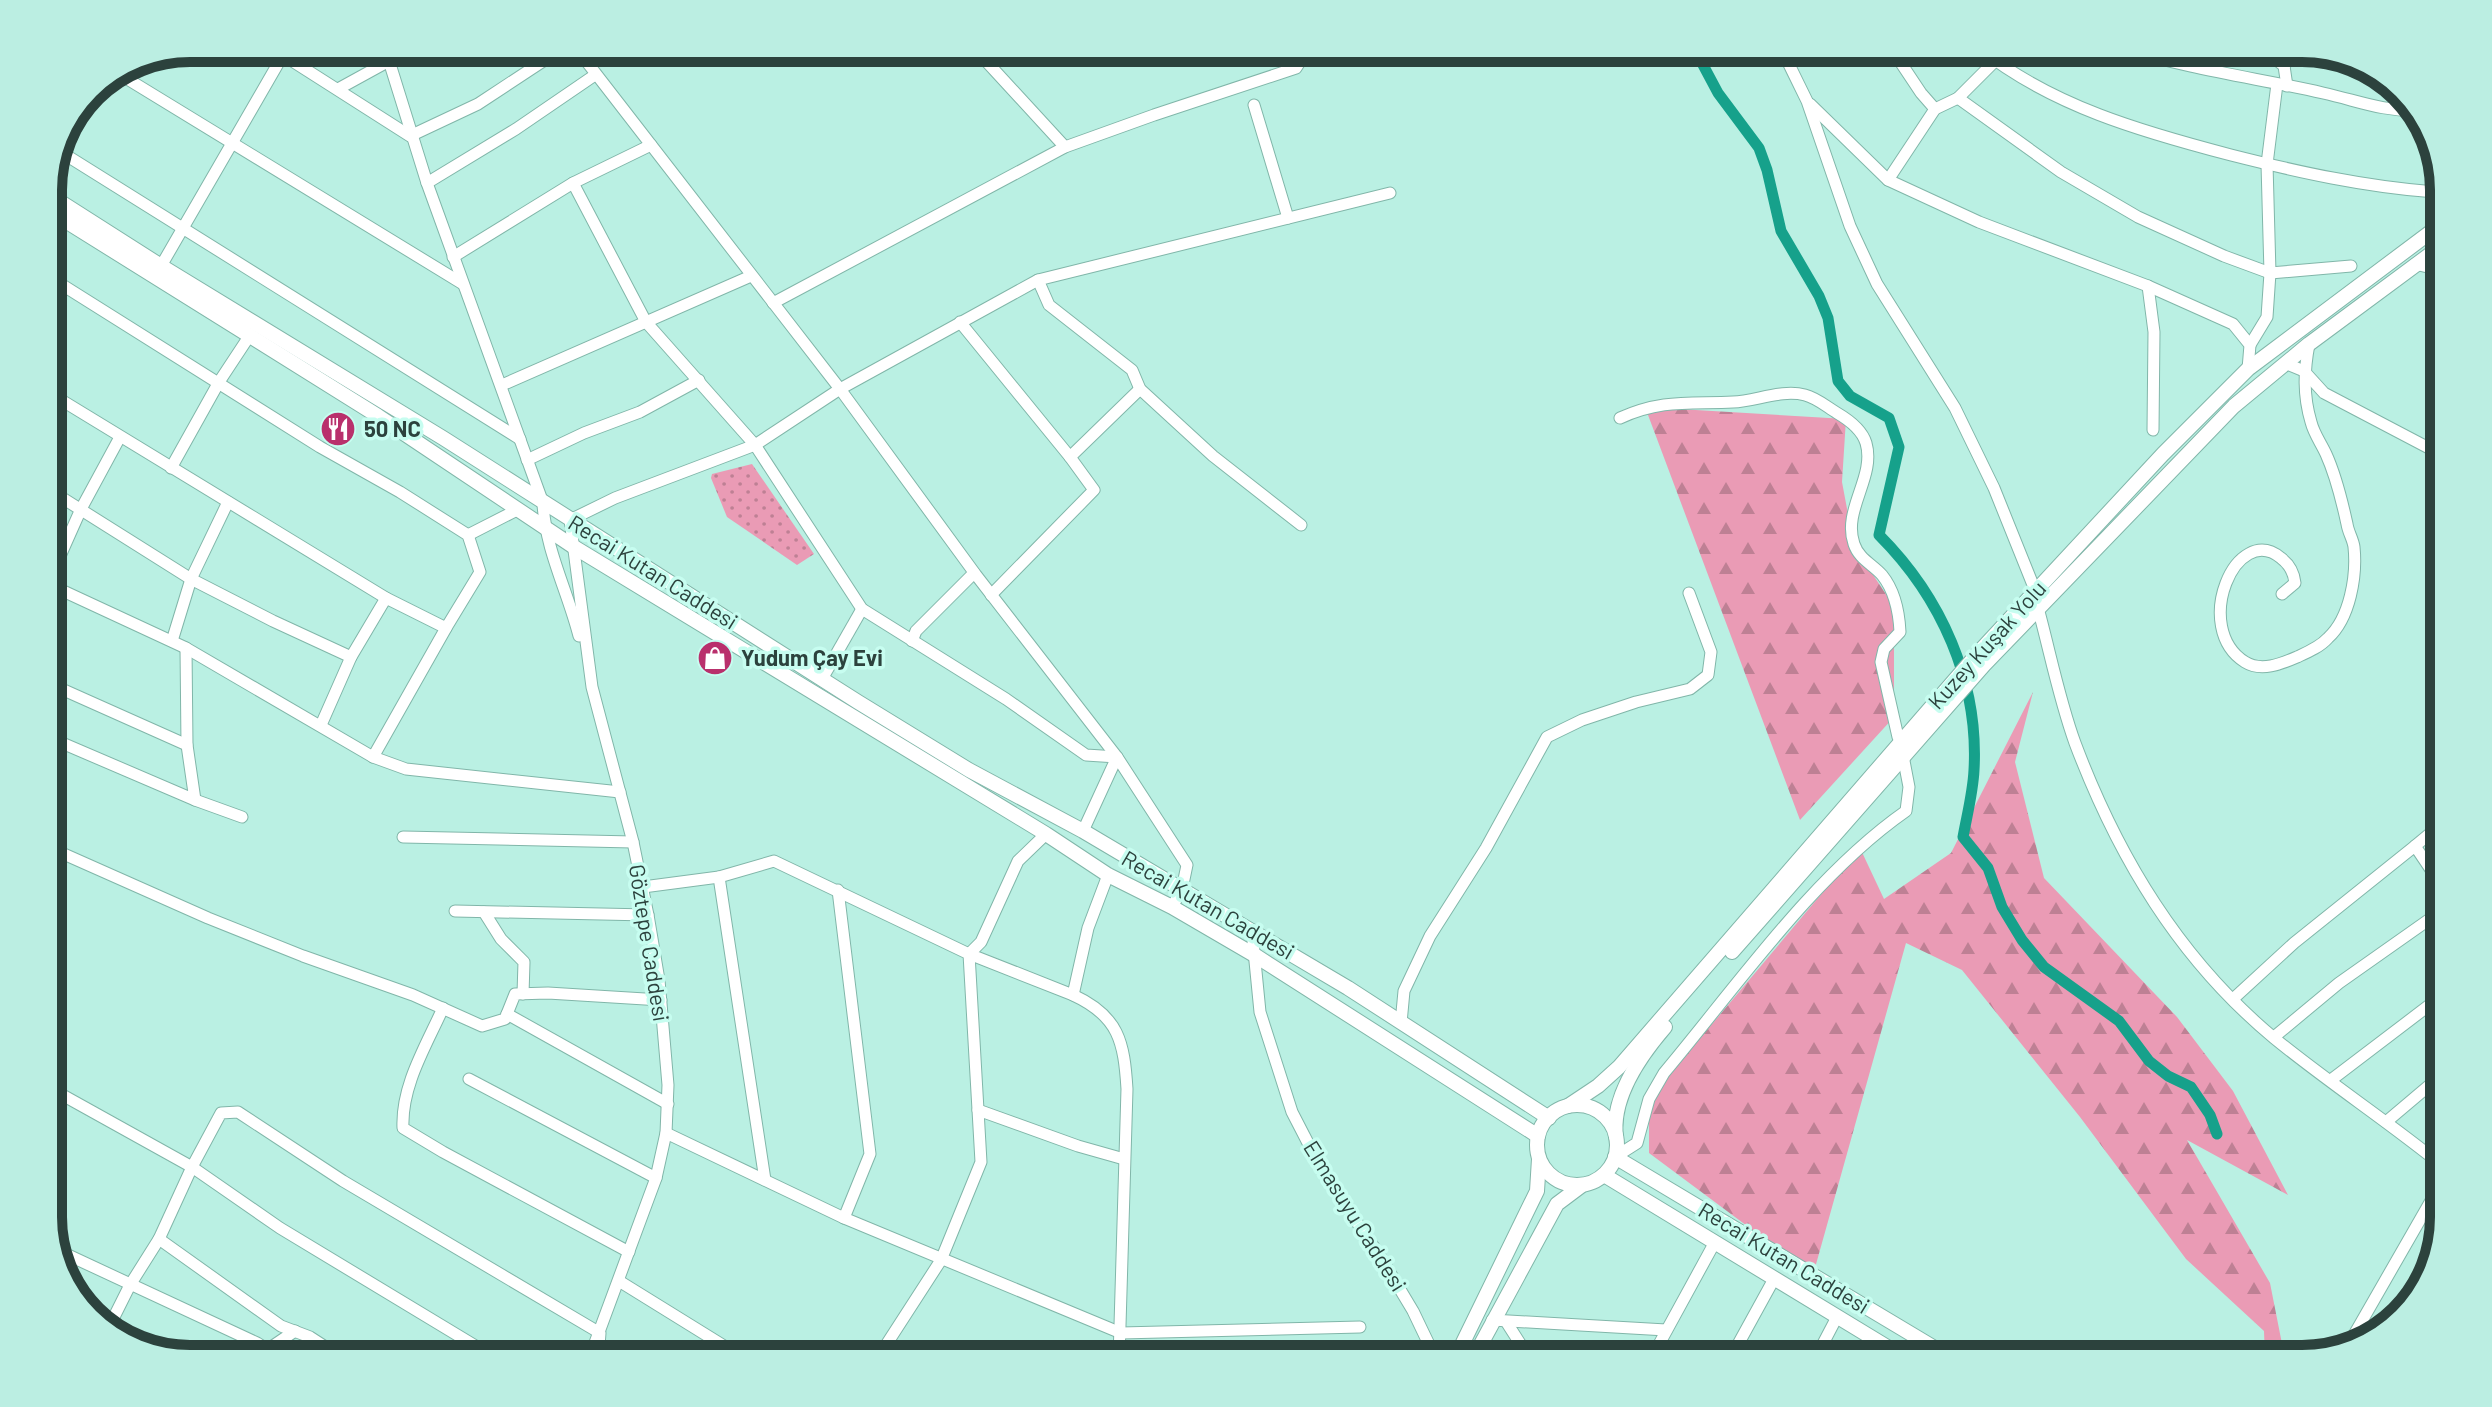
<svg xmlns="http://www.w3.org/2000/svg" width="2492" height="1407" viewBox="0 0 2492 1407" font-family="Barlow,sans-serif">
<style>
.forest{fill:url(#forest-firs)}
.park{fill:url(#park-dots)}
.lines{fill:none;stroke-linecap:round;stroke-linejoin:round}
.canal{stroke:#16a18b;stroke-width:11}
.minor-casing{stroke:#81b6a9;stroke-width:13}
.major-casing{stroke:#81b6a9;stroke-width:16}
.minor{stroke:#fff;stroke-width:11}
.major{stroke:#fff;stroke-width:14}
.labels{text-anchor:middle;stroke-width:7;stroke-linejoin:round;paint-order:stroke}
.poi-label{font-size:22px;font-weight:bold;fill:#2c423d;stroke:#c7fdf0;text-anchor:start}
.street-label{font-size:22px;fill:#2c423d;stroke:#c7fdf0}
.rim{fill:none;stroke:#2c423d;stroke-width:10}
</style>
<defs>
<pattern id="forest-firs" width="22" height="20" patternUnits="userSpaceOnUse" patternTransform="scale(2)"><rect width="22" height="20" fill="#ea9bb5"/><path d="M5 1l3.5 6h-7zM16 11l3.5 6h-7z" fill="#be8094"/></pattern>
<pattern id="park-dots" width="8" height="8" patternUnits="userSpaceOnUse" patternTransform="scale(2)"><rect width="8" height="8" fill="#ea9bb5"/><path d="M2 2h.1M6 6h.1" fill="none" stroke="#be8094" stroke-width="1.8" stroke-linecap="round"/></pattern>
</defs>
<rect width="100%" height="100%" fill="#baf0e3"/>
<g class="forest">
<path d="M1645 407 1846 419 1842 482 1854 546 1899 614 1894 640V717L1800 820Z"/>
<path d="M2033 692 2015 762 2044 878 2177 1017 2233 1091 2288 1195 2187 1140 2270 1283 2285 1359H2265L2264 1331 2186 1259 2080 1117 1962 970 1906 943 1813 1275 1649 1153V1099L1860 848 1884 899 1951 853Z"/>
</g>
<path class="park" d="M752 464 814 554 797 565 727 517 711 478 712 474Z"/>
<g class="lines">
<path class="canal" d="M1694 48 1718 93 1759 148 1767 170 1781 231 1819 296 1828 318 1838 381 1850 396 1889 418 1899 447 1879 535C1941 597 1979 681 1974 770 1973 792 1967 815 1963 837L1988 868 2002 907 2022 940 2044 967 2119 1021 2149 1061 2168 1076 2191 1087 2210 1115 2217 1134"/>
<defs>
<g id="minor">
<path d="M272 48 410 136 478 104 563 48"/>
<path d="M385 48 427 183 543 503C545 549 568 592 579 636"/>
<path d="M576 48 840 389 976 575 1117 757 1187 865 1182 889 1172 907"/>
<path d="M974 48 1065 147"/>
<path d="M1781 48 1807 101 1850 226 1877 284 1955 408 1994 488 2035 590"/>
<path d="M1891 48 1921 93 1935 109"/>
<path d="M1979 48C2051 106 2143 132 2231 155 2298 172 2366 187 2435 192"/>
<path d="M2126 48C2189 70 2258 78 2323 93 2359 101 2381 111 2419 111"/>
<path d="M2262 48 2284 66 2287 86"/>
<path d="M2284 66 2297 48"/>
<path d="M116 72 463 284"/>
<path d="M338 89 389 61"/>
<path d="M1958 98 2061 172 2138 217 2224 256 2270 273 2351 266"/>
<path d="M1810 104 1888 180 1979 222 2148 286 2233 324 2250 345 2248 369"/>
<path d="M1254 105 1288 218"/>
<path d="M61 152 520 439"/>
<path d="M1888 180 1935 109 1958 98 1995 61 2002 48"/>
<path d="M427 183 516 129 595 75"/>
<path d="M573 183 646 322 755 445 862 609 1006 699 1086 755 1117 757 1083 831"/>
<path d="M453 257 573 183 651 145"/>
<path d="M2415 264 2444 271"/>
<path d="M161 266 283 55"/>
<path d="M48 276 320 447 400 492 468 535 480 572 446 628 386 598 48 392"/>
<path d="M1038 280 1049 305 1132 370 1140 389 1213 456 1301 525"/>
<path d="M2148 286 2154 332 2153 430"/>
<path d="M773 303 1065 147 1154 115 1296 68 1303 57 1298 48"/>
<path d="M960 322 1070 457"/>
<path d="M2250 345 2267 317 2270 273 2267 164 2277 84"/>
<path d="M2285 363 2304 371 2324 393 2444 456"/>
<path d="M502 385 751 276"/>
<path d="M1620 418C1662 399 1689 404 1733 402 1756 401 1782 389 1805 395 1817 398 1827 407 1837 413 1849 420 1862 430 1866 443 1876 477 1842 510 1854 544 1859 559 1872 564 1882 575 1895 591 1899 611 1900 632L1884 649 1881 662 1898 737"/>
<path d="M527 460 584 433 640 412 699 380"/>
<path d="M171 468 219 382 250 335"/>
<path d="M48 489 191 579 273 621 351 657 321 725"/>
<path d="M468 535 517 510"/>
<path d="M48 583 81 509 120 437"/>
<path d="M48 584 186 648 373 757 406 769 620 792"/>
<path d="M2282 594 2295 583C2294 573 2289 564 2281 558 2236 521 2191 628 2245 662 2261 672 2281 664 2297 657 2308 652 2320 647 2328 638 2350 618 2357 576 2354 547 2353 539 2348 532 2347 524 2342 501 2336 476 2326 454 2321 443 2314 434 2311 422 2303 395 2304 371 2309 344"/>
<path d="M991 595 1094 490 1070 457 1140 389"/>
<path d="M2038 608C2050 652 2059 699 2075 743 2118 857 2179 959 2274 1038 2329 1083 2389 1122 2444 1167"/>
<path d="M172 641 191 579 228 502"/>
<path d="M912 641 916 631 974 573"/>
<path d="M351 657 386 598"/>
<path d="M822 679 862 609"/>
<path d="M48 683 187 745"/>
<path d="M48 737 195 800 187 745 186 648"/>
<path d="M373 757 446 628"/>
<path d="M195 800 242 817"/>
<path d="M1046 834 1018 861 981 942 969 954 1073 995 1088 928 1108 875"/>
<path d="M403 837 633 842"/>
<path d="M2415 846 2444 822"/>
<path d="M48 847 208 918 303 956 413 995 482 1026 505 1019 515 994 548 993 661 1000"/>
<path d="M719 877 765 1180"/>
<path d="M643 887 719 877 774 861 969 954 981 1162 941 1260 877 1359"/>
<path d="M838 890 870 1154 844 1218"/>
<path d="M455 911 648 915"/>
<path d="M484 912 501 939 524 962 523 994"/>
<path d="M1252 931 1260 1012 1292 1112 1324 1174 1380 1256 1413 1311 1436 1359"/>
<path d="M1073 995C1119 1016 1124 1042 1127 1089L1119 1359"/>
<path d="M2233 999 2294 943 2415 846 2444 889"/>
<path d="M443 1008C426 1046 401 1086 403 1128L443 1152 629 1252"/>
<path d="M507 1014 668 1104"/>
<path d="M1401 1023 1404 991 1430 936 1486 848 1547 737 1582 720 1636 702 1690 689 1708 675 1711 652 1689 593"/>
<path d="M2274 1037 2339 983 2444 909"/>
<path d="M469 1079 656 1178"/>
<path d="M2331 1080 2444 994"/>
<path d="M48 1087 192 1167 221 1113 238 1112 343 1181 600 1333 598 1359"/>
<path d="M978 1110 1078 1146 1124 1159"/>
<path d="M2386 1122 2444 1073"/>
<path d="M666 1133 844 1218 1121 1333 1360 1327"/>
<path d="M1615 1157 1637 1143 1649 1099 1664 1073C1737 986 1813 876 1906 811L1909 787 1904 761"/>
<path d="M159 1239 281 1326 310 1337 344 1359"/>
<path d="M55 1249 257 1343 282 1359"/>
<path d="M619 1281 745 1359"/>
<path d="M1492 1320 1666 1330"/>
<path d="M1507 1323 1530 1359"/>
<path d="M108 1329 130 1285 159 1239 192 1167 280 1228 497 1359"/>
<path d="M2347 1347 2444 1178"/>
<path d="M267 1350 295 1331"/>
<path d="M589 1359 656 1178 666 1133 668 1085 659 980 648 915 633 842 592 687 570 520 615 498 755 445 840 389 1038 280 1390 193"/>
<path d="M1651 1359 1715 1242"/>
<path d="M1730 1359 1774 1279"/>
<path d="M1815 1359 1837 1317"/>
</g>
<g id="major">
<path d="M48 194 161 266 443 438 858 702 969 770 1083 831 1348 988 1549 1118"/>
<path d="M48 210 378 416 574 547 1046 834 1108 875 1172 907 1256 956 1538 1136"/>
<path d="M1732 952 1984 665 2234 406 2309 344 2444 244"/>
<circle cx="1577" cy="1145" r="40"/>
<path d="M1568 1106 1598 1086 1619 1067 1979 652 2163 454 2248 369 2444 222"/>
<path d="M1616 1137C1611 1098 1640 1056 1665 1027"/>
<path d="M1615 1157 1953 1359"/>
<path d="M1604 1175 1907 1359"/>
<path d="M1455 1359 1537 1191 1539 1159"/>
<path d="M1473 1359 1557 1204 1581 1186"/>
</g>
</defs>
<use href="#minor" class="minor-casing"/>
<use href="#major" class="major-casing"/>
<use href="#minor" class="minor"/>
<use href="#major" class="major"/>
</g>
<defs>
<symbol id="restaurant-disc" viewBox="-11 -11 22 22"><circle r="9.5" fill="#b9306c" stroke="#c7fdf0"/><path d="M-5-6h1v4h1v-4h1v4h1v-4h1v5L-1.5 .5V6h-2V.5L-5-1ZM5-6V6H3V1.5H1.5Q1.5-4 5-6Z" fill="#fff"/></symbol>
<symbol id="shop-disc" viewBox="-11 -11 22 22"><circle r="9.5" fill="#b9306c" stroke="#c7fdf0"/><path d="M-5-2.5h2.3a2.7 3.5 0 0 1 5.4 0H5L5.5 6h-11ZM-1.5-2.5h3a1.5 2.3 0 0 0-3 0Z" fill="#fff"/></symbol>
</defs>
<g fill-rule="evenodd">
<use href="#restaurant-disc" x="318" y="409" width="40" height="40"/>
<use href="#shop-disc" x="695" y="638" width="40" height="40"/>
</g>
<g class="labels">
<g class="poi-label">
<text x="364" y="437">50 NC</text>
<text x="741" y="666">Yudum Çay Evi</text>
</g>
<g class="street-label">
<text transform="translate(653 572) rotate(32)" y="8">Recai Kutan Caddesi</text>
<text transform="translate(1987 645) rotate(-48)" y="8">Kuzey Kuşak Yolu</text>
<text transform="translate(1208 905) rotate(30)" y="8">Recai Kutan Caddesi</text>
<text transform="translate(649 943) rotate(81)" y="8">Göztepe Caddesi</text>
<text transform="translate(1355 1216) rotate(58)" y="8">Elmasuyu Caddesi</text>
<text transform="translate(1784 1258) rotate(31)" y="8">Recai Kutan Caddesi</text>
</g>
</g>
<path d="M0 0H2492V1407H0ZM190 62H2302A128 128 0 0 1 2430 190V1217A128 128 0 0 1 2302 1345H190A128 128 0 0 1 62 1217V190A128 128 0 0 1 190 62Z" fill="#bbeee2" fill-rule="evenodd"/>
<path class="rim" d="M190 62H2302A128 128 0 0 1 2430 190V1217A128 128 0 0 1 2302 1345H190A128 128 0 0 1 62 1217V190A128 128 0 0 1 190 62Z"/>
</svg>
